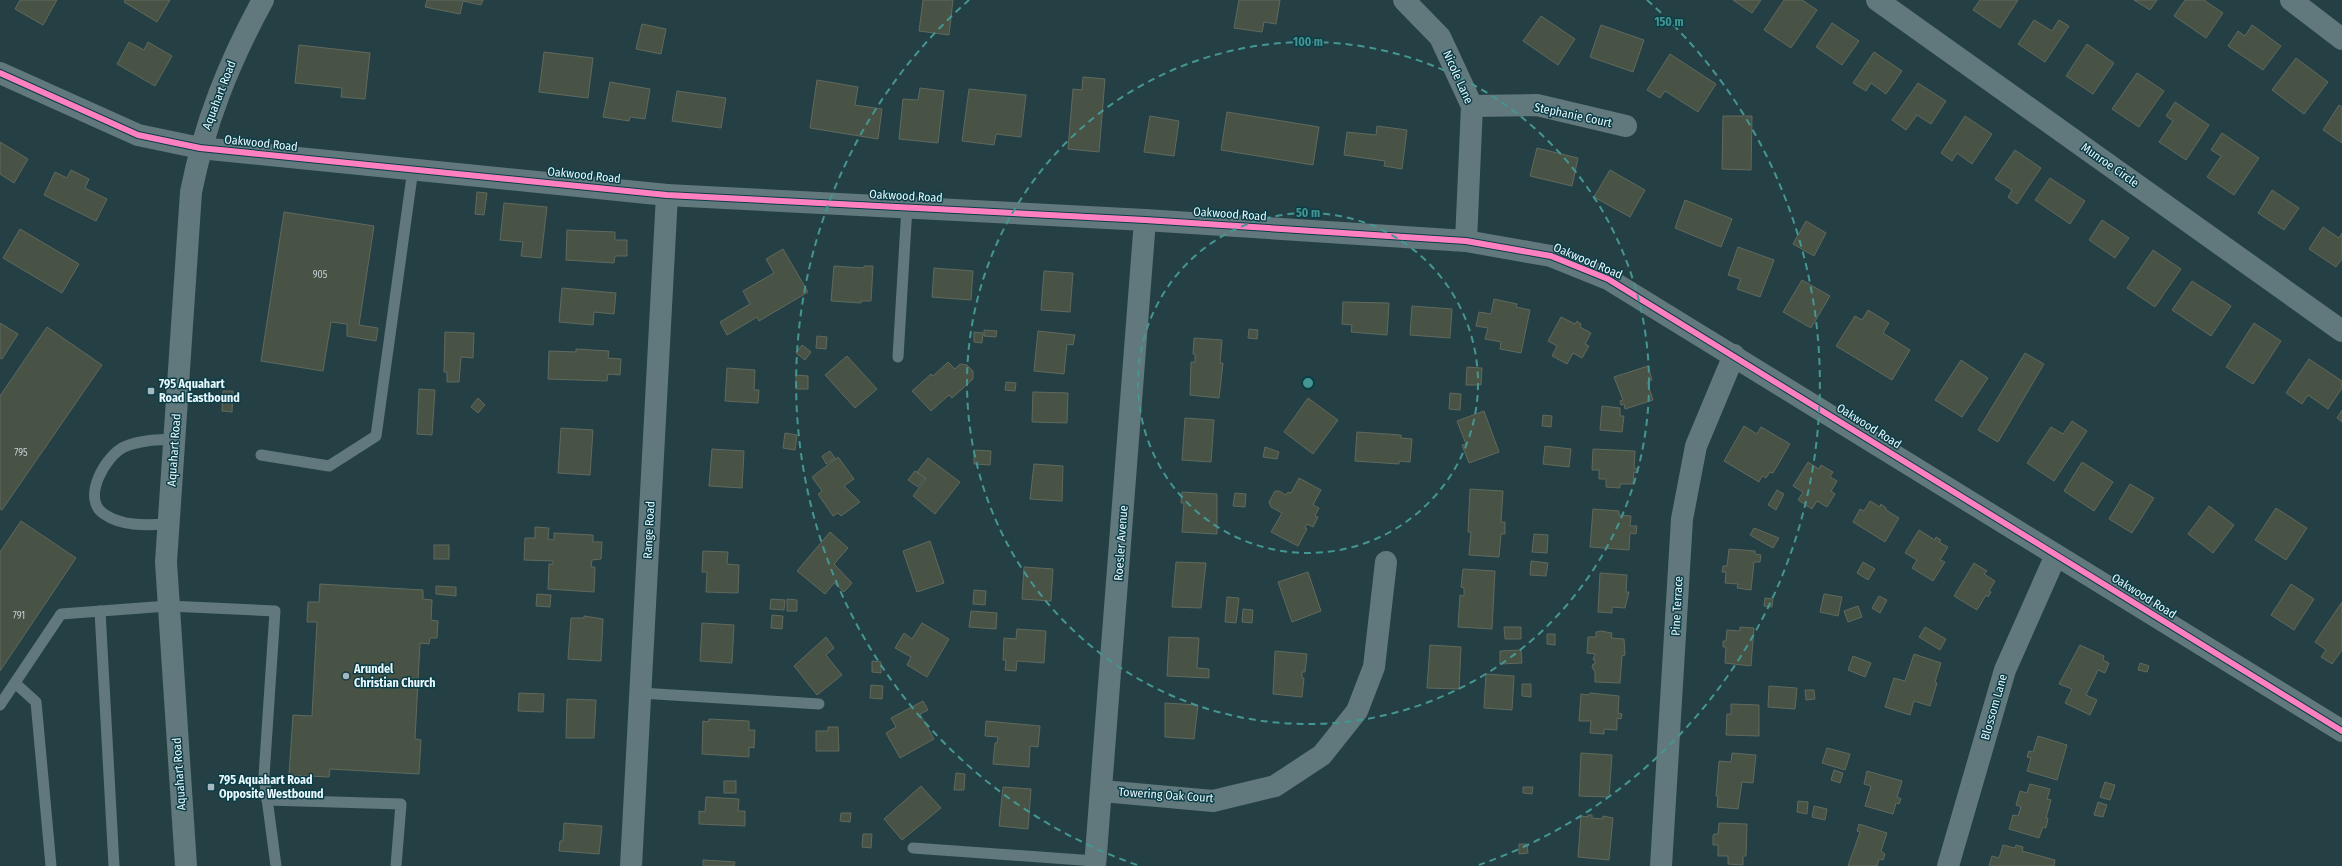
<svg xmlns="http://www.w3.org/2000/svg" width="2342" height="866" viewBox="0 0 2342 866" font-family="'Fira Sans Condensed',sans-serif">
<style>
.building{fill:#485245;stroke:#60695e}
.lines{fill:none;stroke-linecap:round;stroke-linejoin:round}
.service{stroke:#61787d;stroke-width:11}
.minor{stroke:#61787d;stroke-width:22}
.tertiary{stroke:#61787d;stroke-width:22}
.cycleway-casing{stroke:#0b3d47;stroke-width:8}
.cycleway{stroke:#ff80c0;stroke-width:6}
.ring{fill:none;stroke:#459692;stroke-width:2;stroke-dasharray:7 5}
.poi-dot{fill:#a4b8bd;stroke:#0b3d47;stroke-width:1.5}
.labels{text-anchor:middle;stroke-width:3;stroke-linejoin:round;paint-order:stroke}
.number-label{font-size:10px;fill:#c0cecf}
.street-label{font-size:12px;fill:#e8f8fd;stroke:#0b3d47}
.poi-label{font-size:12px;font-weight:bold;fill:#e8f8fd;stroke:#0b3d47;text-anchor:start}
.centre{fill:#459692;stroke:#0b3d47;stroke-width:2}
.ring-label{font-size:12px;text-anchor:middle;font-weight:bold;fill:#459692;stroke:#0b3d47;stroke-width:3;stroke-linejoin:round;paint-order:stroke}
</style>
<rect width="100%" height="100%" fill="#254045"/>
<g class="building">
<path d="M20 0H57L43 25 15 9Z"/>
<path d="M125 0H170L157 22 124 2Z"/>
<path d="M427 0H483L481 5 463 1 460 14 425 7Z"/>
<path d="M923 0H953L949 35 919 31Z"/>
<path d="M1239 0H1280L1276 24 1264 22 1262 32 1234 28Z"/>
<path d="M1733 0H1761L1752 13Z"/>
<path d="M1784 0H1802L1817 10 1791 48 1764 30Z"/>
<path d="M1980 0H2018L2000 28 1973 10Z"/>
<path d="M2134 0H2157L2150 10Z"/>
<path d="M2185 0H2204L2223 13 2206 38 2174 16Z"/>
<path d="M1541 16 1575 39 1558 65 1523 41Z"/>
<path d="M2034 20 2052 31 2059 20 2069 26 2045 62 2018 44Z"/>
<path d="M1832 23 1859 41 1842 65 1816 47Z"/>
<path d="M642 24 666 29 661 54 636 49Z"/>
<path d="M1601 25 1644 40 1633 72 1590 57Z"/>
<path d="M2252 25 2281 46 2263 70 2228 46 2238 31 2245 36Z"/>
<path d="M129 42 144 50 148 42 172 56 155 86 117 64Z"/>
<path d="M2087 44 2114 63 2093 94 2066 76Z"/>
<path d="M299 45 370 53 365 99 341 97 342 88 295 83Z"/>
<path d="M544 52 593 58 588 98 539 92Z"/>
<path d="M1874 52 1902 71 1886 94 1871 83 1866 91 1853 83Z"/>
<path d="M1670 54 1716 84 1698 112 1665 91 1660 98 1647 90Z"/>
<path d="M2296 58 2328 82 2304 114 2272 90Z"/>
<path d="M2137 73 2164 91 2139 127 2112 109Z"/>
<path d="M1083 77 1105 79 1099 152 1068 149 1073 89 1082 90Z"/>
<path d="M817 80 858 87 855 105 882 109 878 139 810 128Z"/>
<path d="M610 82 650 89 645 119 630 117 629 121 603 117Z"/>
<path d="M1918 83 1946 101 1931 124 1917 115 1906 130 1892 120Z"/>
<path d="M920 88 944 91 938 143 899 139 903 99 918 100Z"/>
<path d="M969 89 1026 95 1021 137 996 134 994 145 962 141Z"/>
<path d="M677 91 726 98 721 128 672 121Z"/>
<path d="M2175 102 2209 125 2186 160 2159 142 2173 121 2166 116Z"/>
<path d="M2339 105 2342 107V143L2323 130Z"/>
<path d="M1227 112 1319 127 1313 165 1221 150Z"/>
<path d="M1150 116 1179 121 1174 156 1144 152Z"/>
<path d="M1723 116H1752L1751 170 1722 169Z"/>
<path d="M1965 116 1992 134 1972 164 1957 153 1952 161 1941 153Z"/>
<path d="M1377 126 1407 130 1402 169 1384 166 1385 161 1344 155 1347 132 1376 135Z"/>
<path d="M2222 133 2259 158 2234 195 2207 177 2221 156 2211 150Z"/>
<path d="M0 142 28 159 14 183 0 174Z"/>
<path d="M1537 148 1578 158 1572 186 1530 176Z"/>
<path d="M2015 150 2041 168 2017 204 2008 197 2012 190 1995 179Z"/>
<path d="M71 170 89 179 85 188 107 199 96 221 44 195 55 172 67 178Z"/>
<path d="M1610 170 1645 190 1630 217 1594 197Z"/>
<path d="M2050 178 2085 201 2070 224 2035 200Z"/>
<path d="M2272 190 2299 208 2284 230 2258 213Z"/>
<path d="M477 192 487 193 484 215 475 214Z"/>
<path d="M1685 200 1732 219 1721 247 1675 228Z"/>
<path d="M504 203 547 207 541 258 521 256 523 242 500 240Z"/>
<path d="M284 212 374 226 359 325 378 328 376 341 347 336V324L331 322 323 371 261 361Z"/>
<path d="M2102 220 2129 238 2115 258 2089 240Z"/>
<path d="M1806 221 1826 233 1814 256 1793 244Z"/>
<path d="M2323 227 2339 238 2342 233V259L2336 267 2309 249Z"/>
<path d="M20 229 79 264 62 293 3 258Z"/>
<path d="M567 230 615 232V240H627V256H615L614 263 566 260Z"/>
<path d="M1738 247 1774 260 1760 297 1737 289 1741 279 1728 275Z"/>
<path d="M783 249 808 292 759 321 757 317 727 335 720 322 750 304 743 291 774 273 766 259Z"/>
<path d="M2153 250 2181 269 2155 307 2127 288Z"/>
<path d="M834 266 864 268V266H873L871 301H861V303L831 301Z"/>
<path d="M934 268 973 271 971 300 932 297Z"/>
<path d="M1044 271 1073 273 1070 312 1041 310Z"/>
<path d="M1802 280 1830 296 1811 328 1783 312Z"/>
<path d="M2192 281 2231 306 2211 336 2172 310Z"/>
<path d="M562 288 616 293 614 314 594 312 593 325 559 322Z"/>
<path d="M1494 299 1517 304 1516 307 1530 310 1521 353 1500 349 1501 342 1485 339 1488 328 1476 326 1479 312 1491 314Z"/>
<path d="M1343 302 1389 303 1387 335 1351 332 1352 325 1342 324Z"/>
<path d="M1412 306 1452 309 1450 338 1410 335Z"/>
<path d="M1868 310 1889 323 1883 333 1910 350 1892 380 1836 346 1855 316 1862 320Z"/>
<path d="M1561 317 1575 324 1577 321 1581 324 1580 327 1591 333 1585 344 1589 346 1582 358 1573 353 1567 364 1552 356 1557 346 1548 341Z"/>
<path d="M0 323 18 334 2 359 0 358Z"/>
<path d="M2254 323 2281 341 2253 384 2226 367Z"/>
<path d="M47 327 102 365 2 510 0 509V396Z"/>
<path d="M1249 329 1258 330 1257 339 1248 338Z"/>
<path d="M984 330 997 331 996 337 984 336Z"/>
<path d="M1038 331 1075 335 1073 345 1067 344 1064 374 1034 371Z"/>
<path d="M445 332 474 333 473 358 461 357 459 382H447V372H444Z"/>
<path d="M974 332 983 333 982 343 974 342Z"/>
<path d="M817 336 827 337 826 349 816 348Z"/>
<path d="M1194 338 1222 340 1220 363H1223L1219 398 1190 395 1191 362H1195V354H1193Z"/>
<path d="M802 345 811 352 805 360 796 353Z"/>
<path d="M576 349 609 351 608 358 621 359 620 375 608 374 607 381 548 379 549 351 576 352Z"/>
<path d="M2025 353 2044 364 1998 442 1978 430Z"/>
<path d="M847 356 877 389 855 408 825 375Z"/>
<path d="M2309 359 2342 381V388L2328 409 2308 395 2302 404 2286 393Z"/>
<path d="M1961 360 1988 378 1962 417 1935 400Z"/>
<path d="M948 362 955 369 960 364 967 365 973 371V379L952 398 949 395 931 411 912 391 931 374 933 376Z"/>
<path d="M1648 366 1652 380 1647 382 1653 400 1625 409 1624 404 1621 405 1620 401 1623 400 1614 377Z"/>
<path d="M1467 367 1482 368 1481 385H1466Z"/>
<path d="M727 368 755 370 754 390H759L758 403 725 401Z"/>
<path d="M796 375 808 376V389H796Z"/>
<path d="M1006 382 1016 383 1015 391 1005 390Z"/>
<path d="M419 389 435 390 432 435 417 434Z"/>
<path d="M223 391H233L232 412 222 411Z"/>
<path d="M1033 392 1068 393 1067 423 1032 422Z"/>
<path d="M1450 393 1461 394 1460 410 1449 409Z"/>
<path d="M478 398 485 405 478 413 471 407Z"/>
<path d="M1308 398 1338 420 1313 454 1284 432Z"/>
<path d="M1602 406 1620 408V416H1624L1622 432 1600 430Z"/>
<path d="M2342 410V422L2337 418Z"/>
<path d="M1484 411 1499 452 1469 463 1462 445 1466 444 1457 421Z"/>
<path d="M1543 415 1552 416 1551 427 1542 426Z"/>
<path d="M1185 418 1214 420 1211 462 1182 460Z"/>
<path d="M2072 421 2087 431 2054 481 2027 463 2051 427 2063 434Z"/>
<path d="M1744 426 1757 434 1761 427 1790 444 1773 473 1770 472 1766 478 1762 476 1759 482 1724 461Z"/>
<path d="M561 428 593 430 590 475 558 473Z"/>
<path d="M1357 432 1401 435V438L1412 439 1410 462 1399 461V464L1355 461Z"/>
<path d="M785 433 797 435 795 450 783 448Z"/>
<path d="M1545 446 1571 449 1569 467 1543 464Z"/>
<path d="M1265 447 1279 452 1277 459 1263 457Z"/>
<path d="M712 449 744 451 742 488 709 486Z"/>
<path d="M1593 449 1635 451 1634 468 1637 469V473L1634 472 1633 484H1620V488L1606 487V479H1599V470H1592Z"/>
<path d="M974 450 991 451 990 465 974 464Z"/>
<path d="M830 451 835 458 826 464 822 456Z"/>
<path d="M838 457 854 479 844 486 860 502 841 516 838 513 833 516 820 497 818 494 822 491 812 477Z"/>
<path d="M928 458 960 482 935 514 913 496 926 479 917 472Z"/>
<path d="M1808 462 1819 469 1821 465 1833 472 1830 477 1837 481 1831 491 1835 494 1827 507 1817 501 1812 509 1798 500 1803 492 1793 486Z"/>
<path d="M2082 462 2113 482 2094 511 2064 491Z"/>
<path d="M1034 464 1063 466 1062 501 1030 499Z"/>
<path d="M915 471 925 478 918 487 908 480Z"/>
<path d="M1299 478 1321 490 1313 505 1319 508 1315 516 1318 517 1313 527 1307 524 1305 528 1307 529 1298 546 1271 532 1282 513 1271 507 1269 502 1275 491H1279L1286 495 1288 492 1291 493Z"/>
<path d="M2130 484 2154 498 2132 533 2109 519Z"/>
<path d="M1470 489 1503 491 1501 522H1505V534H1501L1499 557 1469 555 1471 532H1468Z"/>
<path d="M1777 490 1784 494 1776 510 1768 505Z"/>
<path d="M1182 492 1217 494V534L1182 532 1184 503H1181Z"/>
<path d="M1235 493 1246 494 1245 507 1233 506Z"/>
<path d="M1870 501 1880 507 1881 504 1886 508V510L1899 518 1885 542 1853 522 1860 509 1864 511Z"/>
<path d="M2209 506 2234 525 2213 553 2188 534Z"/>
<path d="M2276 508 2307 528 2286 560 2255 540Z"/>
<path d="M1593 509 1619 511V515L1631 516 1630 526H1637L1636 534 1630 533 1629 550 1590 547Z"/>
<path d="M21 521 76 558 0 671V552Z"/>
<path d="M535 527 549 528 548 539 554 540V533L593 535V542H602L601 559 592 560 591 567H595L594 592 548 589 549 564H553V561L524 560 525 538H535Z"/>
<path d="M1754 528 1779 538 1773 548 1750 535Z"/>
<path d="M1919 530 1935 540 1936 537 1941 540 1939 542 1948 547 1940 560 1945 562 1933 581 1912 568 1917 560 1905 553Z"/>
<path d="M830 532 848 548 834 564 852 583 844 592 834 583 825 594 797 571Z"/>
<path d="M1534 534 1548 535 1547 553 1532 552Z"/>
<path d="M930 541 944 583 917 592 903 551Z"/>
<rect x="434" y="545" width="15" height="14"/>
<path d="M1729 549 1755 551V554L1761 555 1760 562H1754L1751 590 1737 588 1738 584 1725 583 1726 572H1722L1723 566H1727Z"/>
<path d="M703 551 728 552 727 564 739 565 738 593 706 592 707 572H702Z"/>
<path d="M1531 561 1548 563 1546 576 1530 575Z"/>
<path d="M1176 562 1206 563 1201 608 1172 607Z"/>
<path d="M1863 562 1875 569 1868 580 1857 573Z"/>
<path d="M1974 563 1987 571 1984 574 1995 581 1989 591 1991 592 1988 597 1986 595 1977 610 1954 596Z"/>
<path d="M1024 567 1053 569 1051 601 1022 599Z"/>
<path d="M1463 569 1495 571 1492 629 1458 627 1460 595 1464 596V588L1461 587Z"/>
<path d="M1308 572 1321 611 1292 622 1278 582Z"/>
<path d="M1600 573 1627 575 1626 592H1629L1625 608 1612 607V613L1598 612Z"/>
<path d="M320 584 423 590V599L432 600 431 620 438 621 437 638H430L429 644 420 643 415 739 421 740 419 774 330 769 329 777 289 775 293 715 312 716 317 622H307L308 602H319Z"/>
<path d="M2291 584 2314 599 2294 630 2271 615Z"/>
<path d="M436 586 456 587V596L436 594Z"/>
<path d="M974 590 986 591 985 605 973 604Z"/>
<path d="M537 594 551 595 550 607 536 606Z"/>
<path d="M1824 594 1842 597 1838 616 1820 612Z"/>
<path d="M1879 596 1887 600 1880 613 1872 608Z"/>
<path d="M1227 597 1239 598 1236 623 1225 622Z"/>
<path d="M1765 598 1773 599 1772 607 1764 606Z"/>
<path d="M771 599 785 600 784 610 770 609Z"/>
<path d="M787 599 797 600V611H787Z"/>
<path d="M2342 602V650L2332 664 2321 657 2326 650 2315 642Z"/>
<path d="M1858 606 1862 617 1848 622 1844 611Z"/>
<path d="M1243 609 1253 610 1252 623 1242 622Z"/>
<path d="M971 611 997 613 996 629 969 627Z"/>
<path d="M772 615 783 616 782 629 771 628Z"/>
<path d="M584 616 603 619 601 661 568 659 571 618H584Z"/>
<path d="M702 623 734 625 732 663 700 661Z"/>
<path d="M922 623 949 639 927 677 907 665 911 657 895 648 904 633 912 639Z"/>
<path d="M1504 627H1521V639H1505Z"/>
<path d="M1740 627 1754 628 1751 666 1725 663 1726 647H1723V641H1726L1727 630 1740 631Z"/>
<path d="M1925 627 1946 639 1940 650 1919 637Z"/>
<path d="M1017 629 1046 631 1044 663 1017 661 1016 671 1005 670 1006 660H1003L1004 638 1016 639Z"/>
<path d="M1601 631 1612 633 1611 638 1624 639 1625 655 1622 656 1620 683 1595 682V672L1592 667 1593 664H1595V660H1593L1595 654 1587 653 1588 637H1596V632Z"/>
<path d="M1547 634H1555V645L1547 644Z"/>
<path d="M826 637 834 648 826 655 842 675 817 695 794 666Z"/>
<path d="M1169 637 1199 638 1197 668 1209 669V678L1167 676Z"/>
<path d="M1430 645 1461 647 1459 689 1427 688Z"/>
<path d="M2080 645 2104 656 2103 660 2109 663 2105 673 2098 670 2086 695 2097 700 2090 715 2065 703 2072 689 2059 684Z"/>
<path d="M1521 650 1522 663 1500 664V651Z"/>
<path d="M1275 651 1307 654 1305 672H1302V678H1304L1302 697 1273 694Z"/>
<path d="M1914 654 1941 663 1935 682 1937 683 1930 706 1914 701 1910 715 1885 707 1894 678 1905 681Z"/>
<path d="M1853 656 1871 663 1865 677 1848 670Z"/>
<path d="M872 661 881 662V673L872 672Z"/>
<path d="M2140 663 2149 666 2147 672 2138 670Z"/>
<path d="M1486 674 1514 676 1512 710 1484 708Z"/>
<path d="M1522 684H1531V697L1522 696Z"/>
<path d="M871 685 883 686 882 699 870 698Z"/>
<path d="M1769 686 1797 688 1795 709 1768 707Z"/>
<path d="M1805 690H1814L1815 699 1806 700Z"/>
<path d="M519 693 544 694 543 712 518 711Z"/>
<path d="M1590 693 1619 696 1618 713 1622 714 1621 719 1617 718V730L1604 729V734L1590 733 1591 721H1579L1581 694 1589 695Z"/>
<path d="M567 699 596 700 594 738H566Z"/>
<path d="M923 701 928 710 920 714 934 739 900 758 886 733 896 727 891 718Z"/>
<path d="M1165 703 1198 705 1194 739 1165 737Z"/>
<path d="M1731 704 1759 705V736L1726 735 1727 714H1731Z"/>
<path d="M709 719 749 721V730H755L754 748 749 747V757L702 754 703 721 708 722Z"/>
<path d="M986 721 1040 726 1038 747 1030 746 1029 767 993 764 995 743H997L998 737 985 736Z"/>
<path d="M828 727H838L839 751H816V731H828Z"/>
<path d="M2038 736 2067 745 2057 780 2027 771 2031 758 2027 757 2029 751 2033 752Z"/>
<path d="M1827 748 1850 754 1845 770 1822 763Z"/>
<path d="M1581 753 1612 755 1609 797 1579 796Z"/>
<path d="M1732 753 1756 755 1753 783 1742 782 1738 809 1717 807 1718 796H1716L1719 761 1731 762Z"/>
<path d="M1834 770 1843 773 1840 783 1831 780Z"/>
<path d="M1867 771 1902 781 1897 797 1901 799 1899 804 1896 803 1893 814 1865 806 1871 786 1864 784Z"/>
<path d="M956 773 965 774 964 790H954Z"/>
<rect x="724" y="781" width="12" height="12"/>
<path d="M2105 782 2115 785 2110 800 2100 797Z"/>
<path d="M2030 784 2050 789 2047 799 2051 800 2046 818H2048L2046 828 2043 827 2039 838 2009 829 2013 815 2018 816 2021 807 2016 805 2020 791 2027 793Z"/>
<path d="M921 786 941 808 902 840 884 819Z"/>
<path d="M1003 787 1031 789 1028 829 999 826Z"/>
<path d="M1523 787H1533L1532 794 1523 793Z"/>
<path d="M706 797 739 799 738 811H745V826L699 824V811L705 812Z"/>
<path d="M1798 801 1808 802 1807 814 1797 812Z"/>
<path d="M2098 802 2107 805 2103 817 2094 815Z"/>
<path d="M1814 806 1827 809 1825 820 1812 817Z"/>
<path d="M841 813H851L850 822 840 821Z"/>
<path d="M1588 815H1592V818L1602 819 1603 816 1613 818 1609 860 1578 857 1581 816 1588 817Z"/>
<path d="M564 823 602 826 599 854 559 851 560 841H563Z"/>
<path d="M1719 823 1747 824 1746 856H1743V865L1728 864V856H1718V845H1713V836L1714 834H1718Z"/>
<path d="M1859 824 1887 833 1881 851 1885 854 1883 860 1879 859 1877 866H1848L1860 832 1857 831Z"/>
<path d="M863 834H872L871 848 862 847Z"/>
<path d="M1519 844H1527L1528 853 1519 854Z"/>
<path d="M2003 845 2015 848 2016 845 2023 847 2022 851 2055 860 2054 866H1989L1992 856 1999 858Z"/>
<path d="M703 860H704L735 862 734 866H703Z"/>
</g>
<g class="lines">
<g class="service">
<path d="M898 357 907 207"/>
<path d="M261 455 329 466 376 436 413 169"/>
<path d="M169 524C147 525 123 527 104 514 81 499 105 456 124 447 139 440 158 440 175 439"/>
<path d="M100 611 114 866"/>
<path d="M15 683 36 702 51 866"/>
<path d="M640 693 819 704"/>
<path d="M0 705 61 614 168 606 275 611 264 776 276 866"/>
<path d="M267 800 401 804 396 866"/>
<path d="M913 848 1095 861"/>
</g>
<g class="minor">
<path d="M1404 0 1440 37 1472 106 1466 241"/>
<path d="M1877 0 2342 331"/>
<path d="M2291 0 2342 39"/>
<path d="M1472 106 1537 105 1626 126"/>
<path d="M1102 791 1213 801 1275 786 1322 755 1357 711 1374 667 1386 562"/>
<path d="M631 866 667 195"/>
<path d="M1095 866 1145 220"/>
<path d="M1661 866 1682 519 1696 446 1734 355"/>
<path d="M1948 866 2005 670 2056 555"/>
</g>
<g class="tertiary">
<path d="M0 73 138 135 200 148 667 195 1145 220 1466 241 1551 256 1608 279 2342 731"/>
<path d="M186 866 166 562 191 192C205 122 229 62 263 0"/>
</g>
<defs>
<path id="cycleway" d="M0 73 138 135 200 148 667 195 1145 220 1466 241 1551 256 1608 279 2342 731"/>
</defs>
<use href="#cycleway" class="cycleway-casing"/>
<use href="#cycleway" class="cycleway"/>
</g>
<g class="ring">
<circle cx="1308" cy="383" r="170"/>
<circle cx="1308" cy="383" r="341"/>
<path d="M1137 865A511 511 0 0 1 969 0M1647 0A511 511 0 0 1 1479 865"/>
</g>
<g class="poi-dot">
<rect x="147" y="387" width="8" height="8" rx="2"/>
<circle cx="346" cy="676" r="4"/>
<rect x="207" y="783" width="8" height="8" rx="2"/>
</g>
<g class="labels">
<g class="number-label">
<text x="320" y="278">905</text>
<text x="21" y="456">795</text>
<text x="19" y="619">791</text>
</g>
<g class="street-label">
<text transform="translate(1458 77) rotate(66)" y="4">Nicole Lane</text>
<text transform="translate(219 95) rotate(-69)" y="4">Aquahart Road</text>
<text transform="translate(1573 115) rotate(12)" y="4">Stephanie Court</text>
<text transform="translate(261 143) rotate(6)" y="4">Oakwood Road</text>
<text transform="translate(2110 165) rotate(35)" y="4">Munroe Circle</text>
<text transform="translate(584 175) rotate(6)" y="4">Oakwood Road</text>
<text transform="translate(906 196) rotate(3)" y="4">Oakwood Road</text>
<text transform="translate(1230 214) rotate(4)" y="4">Oakwood Road</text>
<text transform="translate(1588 261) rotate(23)" y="4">Oakwood Road</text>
<text transform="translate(1869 426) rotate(32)" y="4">Oakwood Road</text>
<text transform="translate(174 450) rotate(-86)" y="4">Aquahart Road</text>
<text transform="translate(649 530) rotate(-87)" y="4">Range Road</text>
<text transform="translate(1121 543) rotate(-86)" y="4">Roesler Avenue</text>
<text transform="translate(2144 596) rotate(32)" y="4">Oakwood Road</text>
<text transform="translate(1677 606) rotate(-87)" y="4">Pine Terrace</text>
<text transform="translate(1994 707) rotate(-74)" y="4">Blossom Lane</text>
<text transform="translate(179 774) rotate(-94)" y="4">Aquahart Road</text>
<text transform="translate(1166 795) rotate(4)" y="4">Towering Oak Court</text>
</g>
<g class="poi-label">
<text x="159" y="388">795 Aquahart<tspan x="159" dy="14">Road Eastbound</tspan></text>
<text x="354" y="673">Arundel<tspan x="354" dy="14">Christian Church</tspan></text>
<text x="219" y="784">795 Aquahart Road<tspan x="219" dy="14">Opposite Westbound</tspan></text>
</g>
</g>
<circle cx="1308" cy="383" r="6" class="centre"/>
<g class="ring-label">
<text x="1669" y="26">150 m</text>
<text x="1308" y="46">100 m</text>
<text x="1308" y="217">50 m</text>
</g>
</svg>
